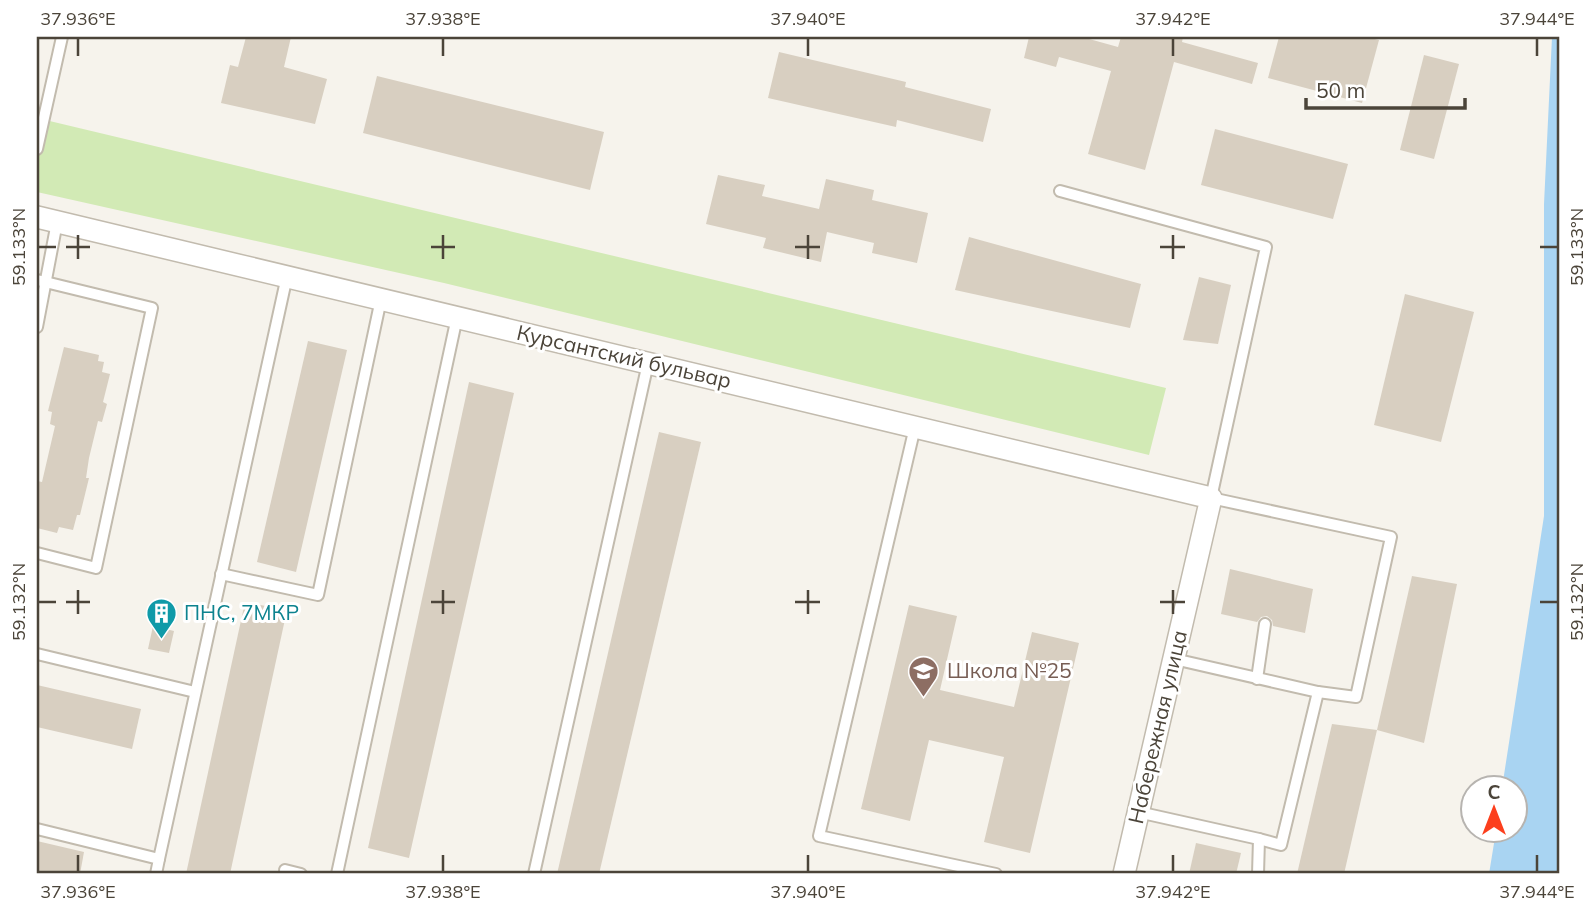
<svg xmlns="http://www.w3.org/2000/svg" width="1596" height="911" viewBox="0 0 1596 911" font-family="Mulish,sans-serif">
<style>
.green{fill:#d2eab5}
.water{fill:#a9d4f2}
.building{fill:#d8cfc1}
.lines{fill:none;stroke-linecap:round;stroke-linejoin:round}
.service-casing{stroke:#c2bbae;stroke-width:14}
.minor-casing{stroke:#c2bbae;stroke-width:24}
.service{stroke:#fff;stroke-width:10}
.minor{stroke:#fff;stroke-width:21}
.ticks{fill:none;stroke:#4b4439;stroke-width:2.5}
.labels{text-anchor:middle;stroke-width:6;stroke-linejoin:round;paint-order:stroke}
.street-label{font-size:21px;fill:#4b4439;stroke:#fff}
.culture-label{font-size:21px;fill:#0d838f;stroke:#fff;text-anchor:start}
.education-label{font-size:21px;fill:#785e54;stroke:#fff;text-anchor:start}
.neatline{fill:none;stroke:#4b4439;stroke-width:2.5}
.ticks-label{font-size:18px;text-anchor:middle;fill:#4b4439}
</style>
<rect width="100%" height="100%" fill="#f6f3ec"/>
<path class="green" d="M37 118 1166 388 1149 455 444 283 37 192Z"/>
<path class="water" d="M1552 37H1559V874H1489L1496 831 1516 830V788H1502L1544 516V204Z"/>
<g class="building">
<path d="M246 37H291L284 67 327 79 315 124 221 103 230 65 238 67Z"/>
<path d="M1029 37H1082L1118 47 1121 37H1183L1182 42 1258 63 1252 84 1174 62 1145 170 1088 154 1111 71 1059 57 1056 67 1024 58Z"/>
<path d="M1279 37H1366L1379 40 1362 103 1268 78Z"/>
<path d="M779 52 906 82 905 87 991 109 983 142 897 120 896 127 768 98Z"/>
<path d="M1424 55 1459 64 1434 159 1400 150Z"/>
<path d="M377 76 604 132 590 190 363 133Z"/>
<path d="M1215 129 1348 164 1333 219 1201 185Z"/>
<path d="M718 175 765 185 762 196 819 209 826 179 874 190 872 200 928 213 917 263 872 253 874 243 827 232 821 262 763 248 766 238 706 224Z"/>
<path d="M969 237 1141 284 1130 328 955 290Z"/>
<path d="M1199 277 1231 285 1218 344 1183 340Z"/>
<path d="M1405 294 1474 312 1441 442 1374 425Z"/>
<path d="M308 341 347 350 296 572 257 562Z"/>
<path d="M64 347 99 355 98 361 104 362 102 372 110 374 103 402 107 404 102 422 98 421 89 458 86 478H89L80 515H77L73 530 59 527 57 533 37 528V481L42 482 55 426 50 424 52 412 48 411Z"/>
<path d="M469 382 514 393 409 858 368 848Z"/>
<path d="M659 432 701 442 599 874H557Z"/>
<path d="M1230 569 1313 589 1305 633 1273 626 1272 620 1267 616 1261 617 1257 622 1221 614Z"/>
<path d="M1412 576 1457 584 1424 743 1377 730Z"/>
<path d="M245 602 287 610 230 874H186Z"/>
<path d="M909 605 957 616 940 690 1014 707 1032 632 1079 643 1030 853 984 842 1004 757 929 740 910 821 861 809Z"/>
<path d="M153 626 174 631 169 653 148 649Z"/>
<path d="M37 685 141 709 132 749 37 727Z"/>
<path d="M1332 724 1377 730 1344 874H1297Z"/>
<path d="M37 841 84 852 80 874H37Z"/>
<path d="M1196 843 1241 853 1236 874H1189Z"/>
</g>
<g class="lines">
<defs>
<g id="service">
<path d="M37 149 62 37"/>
<path d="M1060 191 1266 247 1211 498 1391 537 1356 697 1318 692"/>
<path d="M37 280 152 308 96 568 37 553"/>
<path d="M37 327 57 222"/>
<path d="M915 427 819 836 996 874"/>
<path d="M221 574 318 595 381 299"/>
<path d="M37 654 195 692"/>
<path d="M1174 659 1318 692 1281 845 1259 839"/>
<path d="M1257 679 1265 624"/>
<path d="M1138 812 1259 839 1258 874"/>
<path d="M37 829 159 859 156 874"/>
<path d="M159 859 287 276"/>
<path d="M285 870 301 874"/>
<path d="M337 874 457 317"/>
<path d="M534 874 648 363"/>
</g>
<path id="minor" d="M37 217 1211 498 1124 874"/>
</defs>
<use href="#service" class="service-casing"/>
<use href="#minor" class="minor-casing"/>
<use href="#service" class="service"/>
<use href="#minor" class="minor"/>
</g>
<path class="ticks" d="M78 38V56M443 38V56M808 38V56M1173 38V56M1537 38V56M78 235V259M443 235V259M808 235V259M1173 235V259M38 247H56M66 247H90M431 247H455M795 247H820M1160 247H1185M1540 247H1558M78 590V614M443 590V614M808 590V614M1173 590V614M38 602H56M66 602H90M431 602H455M795 602H820M1160 602H1185M1540 602H1558M78 855V872M443 855V872M808 855V872M1173 855V872M1537 855V872"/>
<defs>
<symbol id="building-pin" viewBox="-11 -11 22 30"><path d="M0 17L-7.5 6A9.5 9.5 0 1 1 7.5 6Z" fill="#0f9aa8" stroke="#fff"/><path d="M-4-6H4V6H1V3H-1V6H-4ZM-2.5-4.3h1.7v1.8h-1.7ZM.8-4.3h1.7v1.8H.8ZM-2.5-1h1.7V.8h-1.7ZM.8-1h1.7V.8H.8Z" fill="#fff"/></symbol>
<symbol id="school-pin" viewBox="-11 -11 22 30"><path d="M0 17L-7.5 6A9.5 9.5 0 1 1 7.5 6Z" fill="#8d6e63" stroke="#fff"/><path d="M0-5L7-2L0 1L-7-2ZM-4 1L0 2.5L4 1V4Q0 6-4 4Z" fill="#fff"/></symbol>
</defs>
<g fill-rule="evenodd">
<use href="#building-pin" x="144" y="596" width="35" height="47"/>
<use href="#school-pin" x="906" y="654" width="35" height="47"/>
</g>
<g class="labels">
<g class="street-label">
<text transform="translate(624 357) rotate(13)" y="7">Курсантский бульвар</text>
<text transform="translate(1158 727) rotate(-77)" y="7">Набережная улица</text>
</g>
<g class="culture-label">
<text x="184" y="620">ПНС, 7МКР</text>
</g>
<g class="education-label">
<text x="947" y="678">Школа №25</text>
</g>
</g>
<rect width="1596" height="911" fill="none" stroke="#ffffff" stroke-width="77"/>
<g transform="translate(1494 809)"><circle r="33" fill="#ffffff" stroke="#b7b4b0" stroke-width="2"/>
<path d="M0-5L12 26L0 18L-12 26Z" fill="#fc3f1d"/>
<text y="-10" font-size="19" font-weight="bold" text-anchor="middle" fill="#4b4439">С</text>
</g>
<path d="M1306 98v10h159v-10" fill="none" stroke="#4b4439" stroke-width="3.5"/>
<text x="1316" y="98" font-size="21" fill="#4b4439" stroke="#ffffff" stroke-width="5" paint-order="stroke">50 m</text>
<rect x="38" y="38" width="1520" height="834" class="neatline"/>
<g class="ticks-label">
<text x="78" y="25">37.936°E</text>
<text x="443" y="25">37.938°E</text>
<text x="808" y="25">37.940°E</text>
<text x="1173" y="25">37.942°E</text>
<text x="1537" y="25">37.944°E</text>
<text transform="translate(19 247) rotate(-90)" y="6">59.133°N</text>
<text transform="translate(1577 247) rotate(-90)" y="6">59.133°N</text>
<text transform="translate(19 602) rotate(-90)" y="6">59.132°N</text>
<text transform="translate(1577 602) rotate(-90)" y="6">59.132°N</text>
<text x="78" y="898">37.936°E</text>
<text x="443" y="898">37.938°E</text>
<text x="808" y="898">37.940°E</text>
<text x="1173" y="898">37.942°E</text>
<text x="1537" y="898">37.944°E</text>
</g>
</svg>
